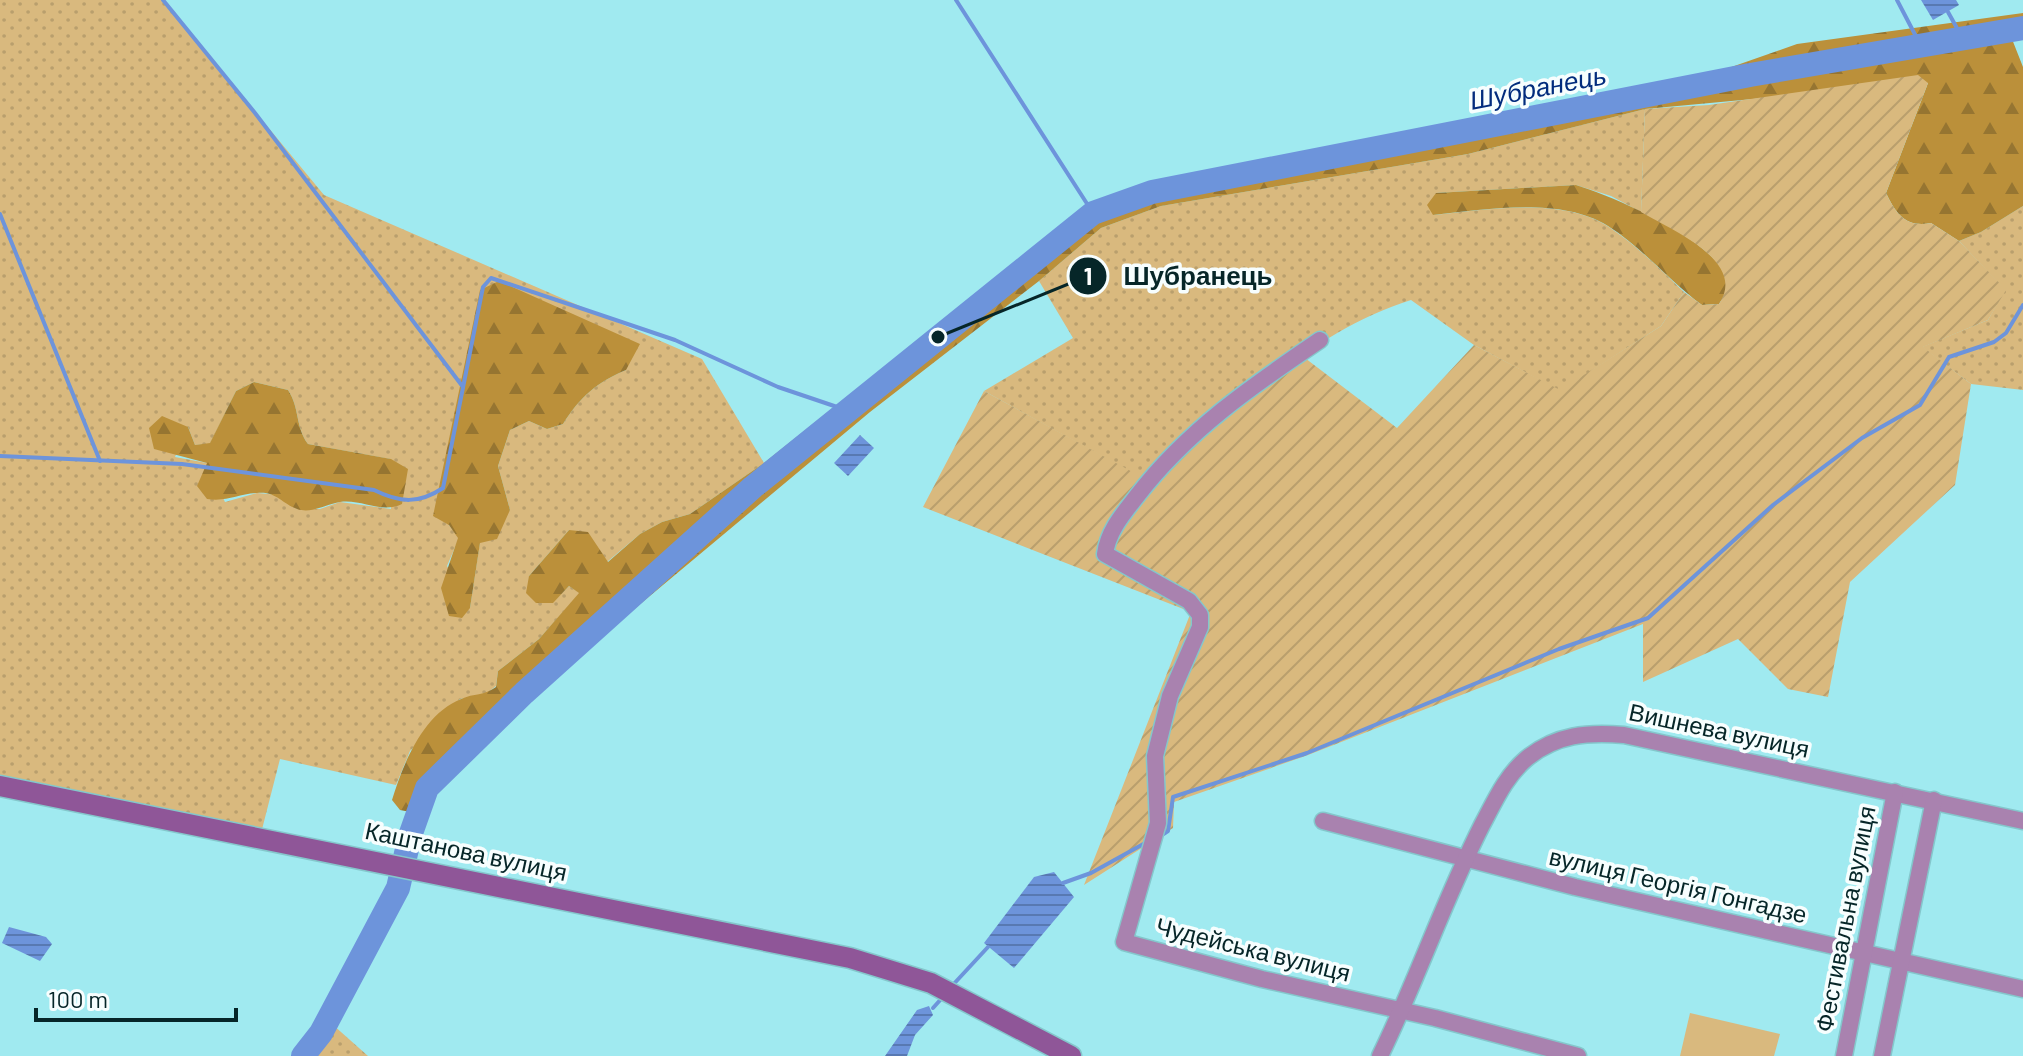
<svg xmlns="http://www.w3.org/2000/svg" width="2023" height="1056" viewBox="0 0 2023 1056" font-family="Barlow,sans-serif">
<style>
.grass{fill:url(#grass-dots);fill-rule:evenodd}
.forest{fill:url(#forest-firs)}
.garden{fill:url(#garden-furrows)}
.pitch{fill:#d9b97e}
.water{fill:url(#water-rules)}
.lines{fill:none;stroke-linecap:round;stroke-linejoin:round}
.stream{stroke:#6d94db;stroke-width:4}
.river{stroke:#6d94db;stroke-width:24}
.minor-casing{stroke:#84c7cc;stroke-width:19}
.secondary-casing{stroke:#84c7cc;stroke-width:23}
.minor{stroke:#a982af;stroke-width:16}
.secondary{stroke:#8f5698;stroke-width:20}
.labels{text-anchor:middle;stroke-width:7;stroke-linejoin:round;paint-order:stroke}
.street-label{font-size:24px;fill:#062628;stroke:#f7fefe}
.water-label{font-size:26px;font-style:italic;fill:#022c7d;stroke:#f7fefe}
.leader{fill:none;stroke:#062628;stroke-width:3}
.callout-dot{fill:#062628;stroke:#f7fefe;stroke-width:3}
.mark-label{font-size:24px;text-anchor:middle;font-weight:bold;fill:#fff}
.callout-label{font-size:26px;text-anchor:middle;font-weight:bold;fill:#062628;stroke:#f7fefe;stroke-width:7;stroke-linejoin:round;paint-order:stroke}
</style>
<defs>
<pattern id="grass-dots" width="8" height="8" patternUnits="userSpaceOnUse" patternTransform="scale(2)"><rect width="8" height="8" fill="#d9b97e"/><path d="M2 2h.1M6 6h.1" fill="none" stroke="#b99f6d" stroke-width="1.8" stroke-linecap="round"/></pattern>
<pattern id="forest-firs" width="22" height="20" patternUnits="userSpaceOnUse" patternTransform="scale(2)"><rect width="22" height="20" fill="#bb903a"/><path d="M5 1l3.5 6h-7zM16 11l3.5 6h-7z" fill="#967531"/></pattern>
<pattern id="garden-furrows" width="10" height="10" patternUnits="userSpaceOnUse" patternTransform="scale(2)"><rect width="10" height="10" fill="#d9b97e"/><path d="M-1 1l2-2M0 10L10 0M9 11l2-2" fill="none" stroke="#b99f6d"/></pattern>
<pattern id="water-rules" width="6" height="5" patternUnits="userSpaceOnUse" patternTransform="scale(2)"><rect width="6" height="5" fill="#6d94db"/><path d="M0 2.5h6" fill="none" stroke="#5879b2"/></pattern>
</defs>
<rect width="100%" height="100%" fill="#a0eaf0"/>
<g class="grass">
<path d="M0 0H163L324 195 702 359 764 463 690 514 662 522 640 534 607 562 599 551 569 530 529 576 553 602 569 586 580 593 539 639 498 671 496 686 486 694 460 699 410 751 396 785 280 759 258 845 0 795ZM500 281 626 370C597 382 580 397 563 424L547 429 529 421 510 430 498 466 510 510 480 542 470 608 447 566 459 538 449 525ZM254 382 288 390C300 408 295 426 308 444L390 459 391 509 340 502 320 509H297L279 495 257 493 225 502 207 463 175 457 188 427 195 445 210 444 236 391Z"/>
<path d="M1645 109 1641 212 1611 196 1576 185 1436 193 1433 215C1486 210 1561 196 1609 227 1636 245 1660 269 1684 292L1661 326 1560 391 1474 345 1411 300C1309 332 1230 414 1149 482L984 391 1073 338 1039 281 1101 228 1161 206 1468 154Z"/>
<path d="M2023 206V390L1971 384 1922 347 1988 320 2005 290 1959 241 1981 232Z"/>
<path d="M332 1024 368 1056H292L299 1047Z"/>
</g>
<g class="forest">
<path d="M2023 13V32L2010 34 2023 67V206L1981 232 1959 241 1931 223C1906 228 1896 214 1886 193L1928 83 1645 109 1468 154 1161 206 1101 228 1039 281 870 412 596 641 515 714 435 794 426 815 400 810 392 800C403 764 423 714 461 699 474 693 484 696 496 687L498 671 539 639 579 593 569 586 553 603H536L526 593 529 576 569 530 588 532 608 562 640 534 662 522 690 514 764 463 1083 209 1156 186 1640 99 1797 44Z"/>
<path d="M1576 185C1612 196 1719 241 1727 281 1729 290 1724 296 1719 304L1702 305C1669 281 1643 248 1608 226 1559 196 1486 210 1433 215L1427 205 1436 193Z"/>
<path d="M499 281 640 344 626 370C597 382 580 397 563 424L547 429 529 421 510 430 498 466 510 510 497 539 480 543 470 608 462 618 449 616 441 588 458 538 449 525 433 516 480 290Z"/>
<path d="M254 382 288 390C300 408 295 426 308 444L391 459 408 469 402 504C381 514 362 499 340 502 326 504 312 514 297 509 281 503 276 491 257 493 238 494 227 502 207 499L197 486 207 463 154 449 149 428 162 416 188 427 195 445 210 443 236 391Z"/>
</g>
<path class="garden" d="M1918 75 1928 83 1886 193C1896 214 1906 228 1931 223L1959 241 2006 290 1988 320 1923 347 1971 384 1955 485 1850 582 1828 697 1788 689 1738 639 1643 682V624L1308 755 1174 802 1173 828 1084 885 1191 612 923 507 984 391 1149 481 1301 355 1397 428 1474 345 1560 390 1661 326 1684 292 1702 305 1719 304C1748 261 1671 230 1641 212L1645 109 1709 105Z"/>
<path class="pitch" d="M1690 1013 1780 1034 1774 1056H1680Z"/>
<g class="water">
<path d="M1921 0H1956L1959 5 1933 20Z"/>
<path d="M860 435 874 448 848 476 834 463Z"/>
<path d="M1054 872 1074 897 1014 968 984 943 1034 877Z"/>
<path d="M9 927 46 937 52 944 40 961 2 943Z"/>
<path d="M929 1006 933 1015 915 1035 907 1056H885L917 1010Z"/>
</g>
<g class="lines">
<g class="stream">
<path d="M163 0 255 113 463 387"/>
<path d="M956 0 1093 213"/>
<path d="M1897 0 1921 46"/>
<path d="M1948 12 1963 39"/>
<path d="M0 214 100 461"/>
<path d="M0 456 182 464 374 490C400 503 419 504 443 488L483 287 491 278 675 340 778 387 849 411"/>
<path d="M1162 835 1168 831 1173 797 1307 753 1559 649 1648 618 1773 505 1862 438 1920 405 1949 357 1994 342 2006 333 2023 305"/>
<path d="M1063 883 1091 873 1147 842"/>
<path d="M950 988 988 947"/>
<path d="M933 1008 942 998"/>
</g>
<path class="river" d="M303 1056 321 1033 398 888 410 836 427 788 524 693 753 487 1093 213 1152 192 1750 75 2023 28"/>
<defs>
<g id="minor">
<path d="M1320 340C1252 386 1188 430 1137 496 1123 514 1108 531 1105 554L1189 601 1200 615V627L1170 696 1155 756 1158 823 1124 942 1262 979 1435 1018 1578 1056"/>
<path d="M1323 821 1575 887 2023 989"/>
<path d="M1380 1056C1417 980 1444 900 1482 825 1495 801 1505 777 1526 759 1556 734 1588 732 1624 735L2023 821"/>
<path d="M1844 1056 1895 792"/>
<path d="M1882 1056 1934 800"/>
</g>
<path id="secondary" d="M0 786 850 958 931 983 1071 1056"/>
</defs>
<use href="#minor" class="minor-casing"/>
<use href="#secondary" class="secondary-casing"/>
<use href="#minor" class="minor"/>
<use href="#secondary" class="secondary"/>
</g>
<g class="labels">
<g class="street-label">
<text transform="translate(1719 731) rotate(12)" y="8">Вишнева вулиця</text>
<text transform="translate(466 852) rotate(12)" y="8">Каштанова вулиця</text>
<text transform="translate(1678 886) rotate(13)" y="8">вулиця Георгія Гонгадзе</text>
<text transform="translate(1846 919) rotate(-79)" y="8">Фестивальна вулиця</text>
<text transform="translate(1253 950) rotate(14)" y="8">Чудейська вулиця</text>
</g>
<g class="water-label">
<text transform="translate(1538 88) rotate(-11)" y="9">Шубранець</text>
</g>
</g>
<path class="leader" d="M938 337L1088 276"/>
<g class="callout-dot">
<circle cx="938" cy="337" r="8"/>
<circle cx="1088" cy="276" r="20"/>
</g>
<g class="mark-label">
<text x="1088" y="285">1</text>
</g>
<g class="callout-label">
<text x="1198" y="285">Шубранець</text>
</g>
<path d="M36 1008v12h200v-12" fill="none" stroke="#062628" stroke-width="4"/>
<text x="48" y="1008" font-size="24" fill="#062628" stroke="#f7fefe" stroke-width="6" paint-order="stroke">100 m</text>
</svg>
